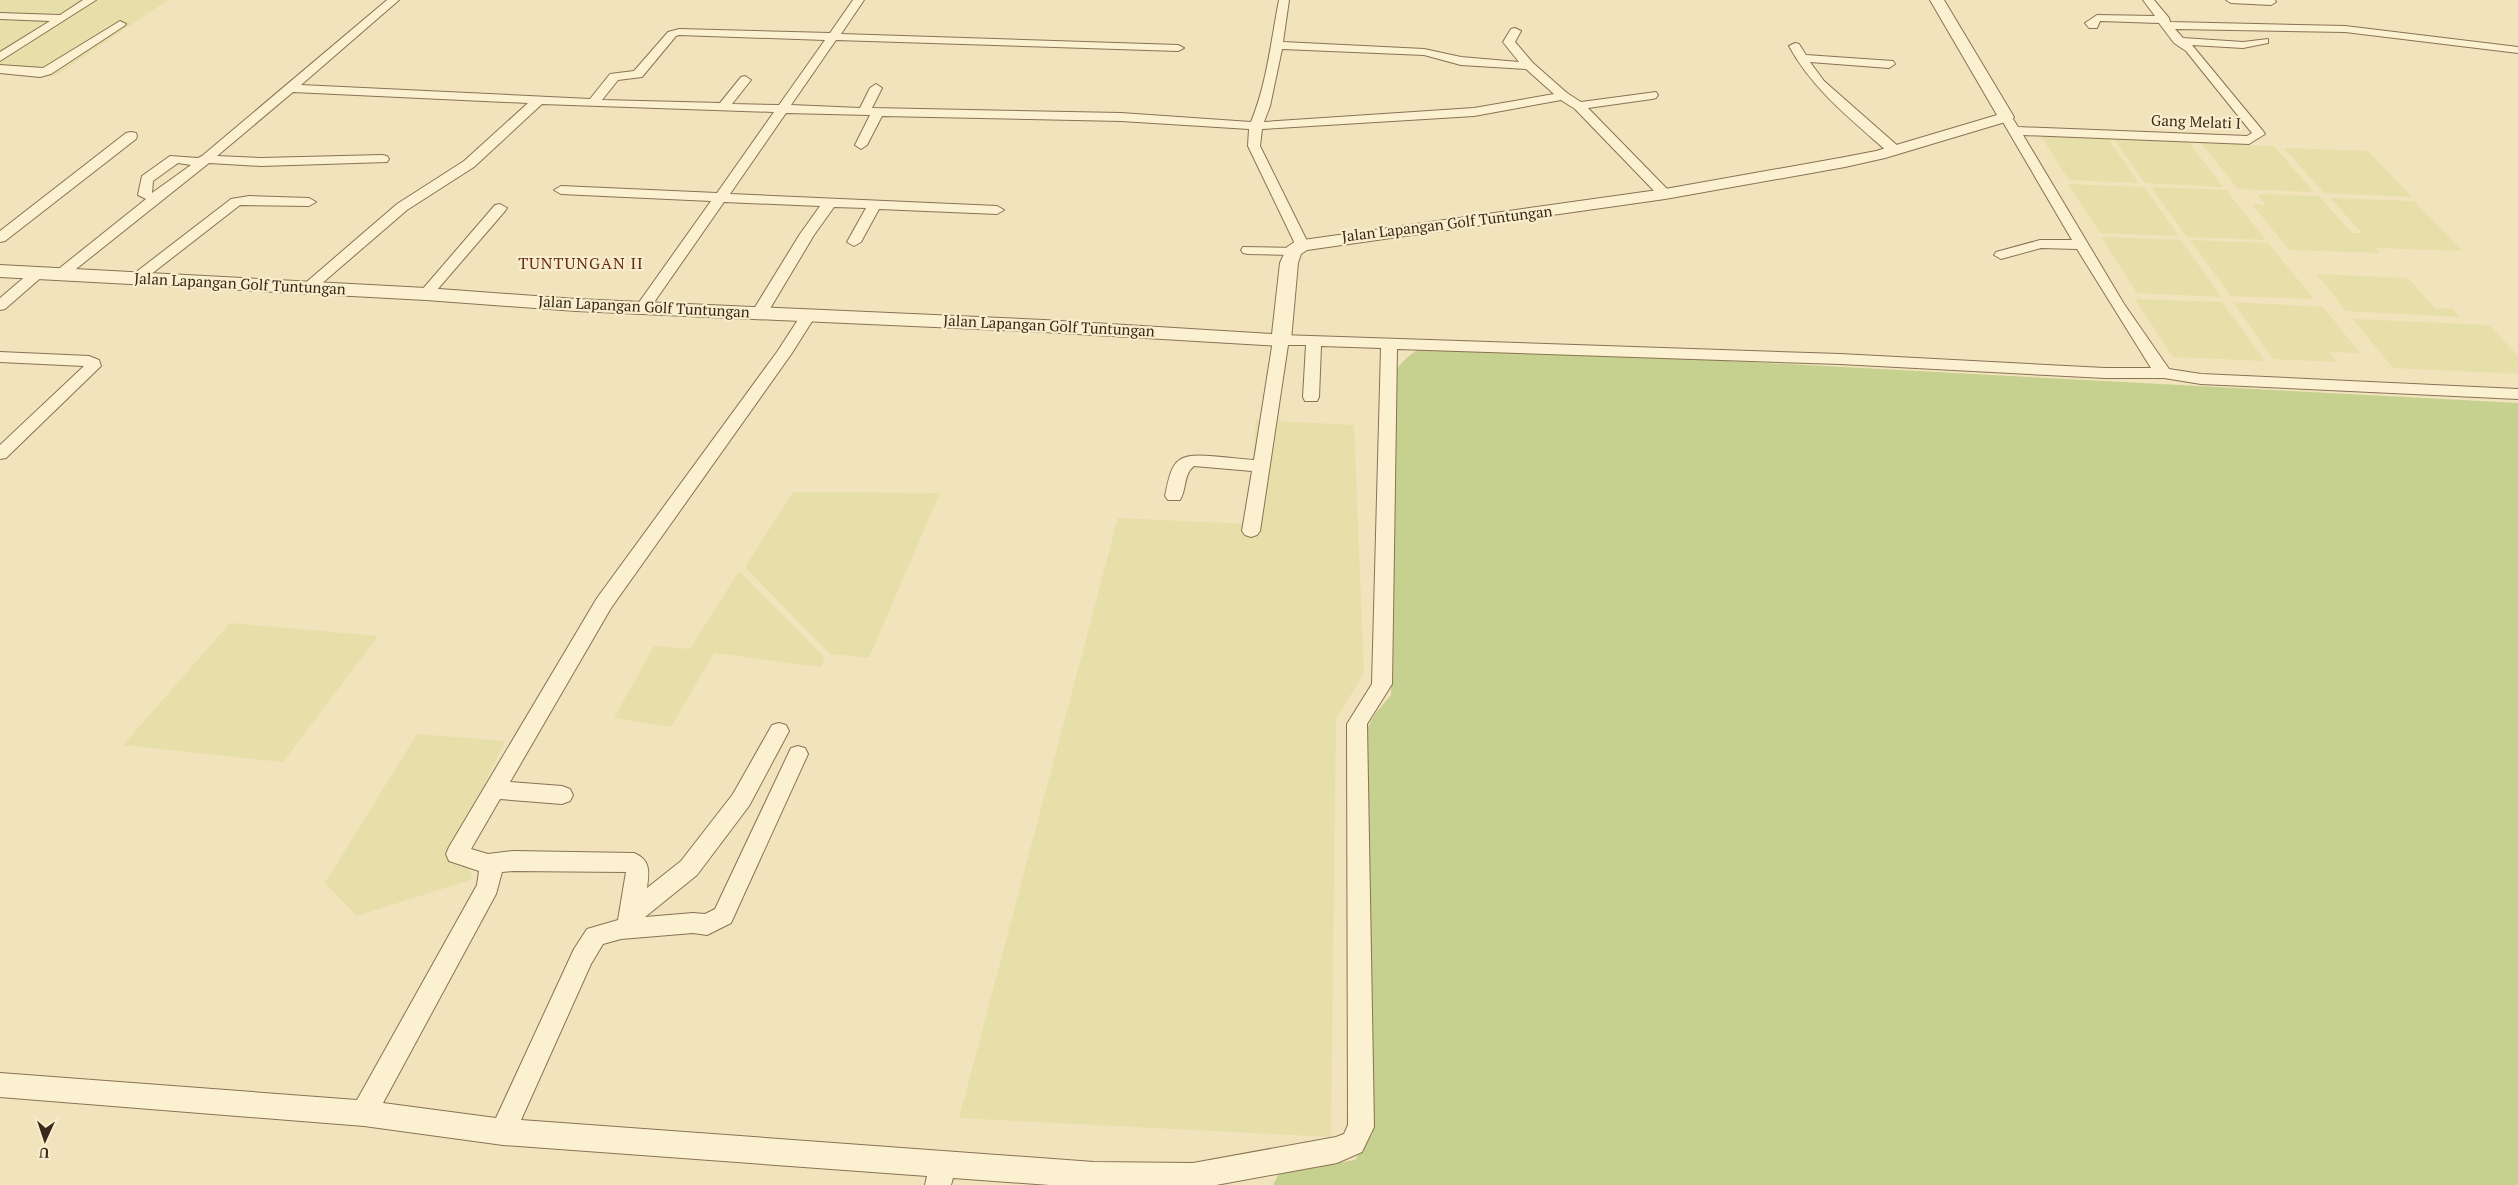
<svg xmlns="http://www.w3.org/2000/svg" width="2518" height="1185" viewBox="0 0 2518 1185" font-family="'PT Serif',serif">
<style>
.farmland{fill:#e7dfa9}
.green{fill:#c6d08f}
.lines{fill:none;stroke-linecap:round;stroke-linejoin:round}
.minor-casing{stroke:#8a7254;stroke-width:2}
.tertiary-casing{stroke:#8a7254;stroke-width:2}
.minor{fill:#fbf0d0;fill-rule:evenodd}
.tertiary{fill:#fbf0d0;fill-rule:evenodd}
.labels{text-anchor:middle;stroke-width:4.5;stroke-linejoin:round;paint-order:stroke}
.far-street-label{font-size:15px;fill:#38291a;stroke:#f8edcc}
.far-quarter-label{font-size:16px;letter-spacing:1px;fill:#682a16;stroke:#f8edcc}
</style>
<rect width="100%" height="100%" fill="#f1e3bc"/>
<g class="farmland">
<path d="M0 0H168L55 76 0 74Z"/>
<path d="M2040 135 2107 137 2139 183 2069 180Z"/>
<path d="M2112 137 2187 140 2223 187 2145 183Z"/>
<path d="M2201 143 2274 146 2314 192 2238 189Z"/>
<path d="M2284 148 2368 151 2412 197 2324 193Z"/>
<path d="M2068 184 2144 187 2179 236 2100 233Z"/>
<path d="M2151 187 2226 190 2266 240 2187 237Z"/>
<path d="M2257 194 2319 196 2352 233H2362L2330 198 2414 201 2463 251 2376 248 2380 253 2289 250 2252 204 2266 205Z"/>
<path d="M2101 237 2181 240 2221 297 2137 293Z"/>
<path d="M2190 240 2268 243 2314 299 2231 296Z"/>
<path d="M2317 274 2408 278 2435 308 2453 309 2460 317 2346 311Z"/>
<path d="M2135 299 2222 302 2265 361 2173 357Z"/>
<path d="M2233 302 2323 307 2360 353 2330 352 2337 362 2273 359Z"/>
<path d="M2353 319 2489 325 2518 356V374L2393 368Z"/>
<path d="M1256 420 1354 425 1364 673 1336 719 1331 1137 959 1118 1118 518 1248 524Z"/>
<path d="M793 492 940 493 869 658 830 654 745 567Z"/>
<path d="M739 571 825 658 821 667 714 653 671 727 614 718 654 646 690 649Z"/>
<path d="M230 623 378 636 283 762 123 745Z"/>
<path d="M417 734 505 741 450 856 467 865 473 879 357 916 325 883Z"/>
</g>
<path class="green" d="M1428 345 2518 403V1185H1273L1279 1174 1355 1160 1373 1133 1365 732 1375 714 1391 695V378C1400 363 1410 352 1428 345Z"/>
<g class="lines">
<defs>
<g id="minor">
<path d="M83 0H96L0 61V52L50 21 0 19V13L60 15Z"/>
<path d="M387 0H399L301 85 590 99 610 74 634 71 668 32 679 29 830 33 853 0H864L841 34 1178 45 1184 48 1178 51 836 40 791 105 860 108 870 88 876 84 882 88 872 108 1121 113 1251 122C1267 83 1271 41 1279 0H1289L1283 42 1424 49 1461 57 1519 62 1503 42 1511 29 1515 28 1521 31 1515 42 1533 63 1567 93 1581 102 1656 92 1658 95 1656 98 1652 99 1588 108 1672 194 1665 198 1660 197 1575 109 1561 100 1474 116 1262 129 1260 146 1309 245 1307 248H1298L1300 251 1298 254 1293 255 1248 254 1243 253 1241 250 1243 247 1297 248 1248 146 1249 129 1121 121 882 116 867 145 861 149 855 145 870 115 786 113 730 194 997 206 1004 210 997 214 879 209 861 242 854 246 847 242 866 208 834 207 814 235 768 312 760 317 752 312 800 234 820 206 724 202 648 311 643 313 635 308 711 201 561 194 554 190 561 186 717 193 774 112 542 104 474 167 407 210 313 291H303L301 288 303 285 397 204 464 161 528 103 293 92 217 156 261 158 382 155 387 156 389 159 387 162 261 166 209 163 66 277H56L54 274 56 271 146 199 138 195 142 176 170 156 198 158 202 156ZM679 35 825 40 779 105 732 104 751 80 745 76 741 77 720 103 602 100 618 80 642 77 676 36ZM1282 49 1424 55 1461 65 1526 69 1554 94 1474 108 1264 122 1270 106ZM178 163 191 165 152 193 153 181Z"/>
<path d="M2143 0H2154L2169 18 2170 22 2345 26 2518 47V53L2345 32 2175 29 2183 38 2243 42 2268 39V43L2243 48 2192 45 2263 131 2265 134 2249 144 2023 135 2124 304 2169 369 2201 374 2518 389V399L2201 384 2164 378H2105L1840 364 1397 349 1392 684 1367 724 1374 1127 1362 1152 1337 1163 1216 1185H1050L953 1178 951 1185H925L927 1176 503 1145 364 1126 0 1097V1073L357 1100 477 885 479 871 449 861 446 854 449 847 597 598 777 352 803 312 808 310 816 315 792 353 611 608 510 782 562 786 570 789 573 795 570 801 562 804 500 799 471 849 488 854 513 851 634 853C651 860 649 872 647 888L681 861 733 794 772 725 779 723 786 725 789 731 749 806 697 875 645 917 693 913 705 914 715 909 791 748 798 746 805 748 808 754 731 923 707 935 693 933 621 939 603 944 591 964 521 1120 1094 1162 1193 1163 1336 1137 1344 1134 1348 1125 1347 724 1372 684 1381 348 1321 346 1319 397 1317 401H1305L1303 397 1306 345H1288L1260 531 1257 535 1251 537 1245 535 1242 531 1252 471 1194 466C1183 475 1187 489 1180 500H1168L1165 496C1172 463 1174 453 1210 456 1225 457 1239 459 1254 460L1273 340 1281 335 1840 354 2105 368H2151L2077 249 2041 248 2001 259 1994 255 1996 252 2040 240H2072L2000 117 2002 114H2010L2018 127 2247 136 2252 133 2186 51 2174 43 2159 23 2100 21 2097 28H2089L2085 23 2097 15 2155 16ZM513 871 626 872 618 920 587 929 574 949 496 1118 383 1103 496 894 502 872Z"/>
<path d="M2226 0H2275L2276 2 2271 5 2231 3Z"/>
<path d="M120 21 126 24 124 26 51 74 40 77 0 73V65L43 68Z"/>
<path d="M1795 43 1799 44 1806 55 1893 61 1895 64 1889 68 1810 62 1824 81 1899 147 1900 150 1899 153H1889C1852 120 1813 90 1789 46Z"/>
<path d="M131 132 136 133 137 136 136 139 5 241 0 242V231L126 133Z"/>
<path d="M249 196 309 198 316 202 309 206 240 205 141 282H131L129 279 131 276 231 199Z"/>
<path d="M500 204 507 208 505 211 431 297H421L419 294 421 291 495 205Z"/>
<path d="M39 268 44 269 46 272 44 275 5 309 0 310V298L34 269Z"/>
<path d="M0 352 89 356 99 360 101 366 6 458 0 459V445L84 366 0 362Z"/>
</g>
<path id="tertiary" d="M1930 0H1944L2014 117 2012 120 1885 158 1845 167 1665 199 1307 250 1301 254 1298 263 1291 340 1288 344 1281 346 1044 332 576 311 426 300 0 277V265L426 288 576 299 1044 320 1272 334 1280 263 1287 247 1296 241 1665 189 1845 157 1876 151 1997 115Z"/>
</defs>
<use href="#minor" class="minor-casing"/>
<use href="#tertiary" class="tertiary-casing"/>
<use href="#minor" class="minor"/>
<use href="#tertiary" class="tertiary"/>
</g>
<g class="labels">
<g class="far-street-label">
<text transform="translate(2196 122) rotate(2)" y="5">Gang Melati I</text>
<text transform="translate(1447 224) rotate(-7)" y="5">Jalan Lapangan Golf Tuntungan</text>
<text transform="translate(240 284) rotate(3)" y="5">Jalan Lapangan Golf Tuntungan</text>
<text transform="translate(644 307) rotate(3)" y="5">Jalan Lapangan Golf Tuntungan</text>
<text transform="translate(1049 326) rotate(3)" y="5">Jalan Lapangan Golf Tuntungan</text>
</g>
<g class="far-quarter-label">
<text x="581" y="269">TUNTUNGAN II</text>
</g>
</g>
<g transform="translate(45 1140) rotate(183)" stroke="#f8edcc" stroke-width="4" paint-order="stroke">
<path d="M0-4L9 19L0 12L-9 19Z" fill="#38291a"/>
<text y="-8" font-size="14" font-weight="bold" text-anchor="middle" fill="#38291a">U</text>
</g>
</svg>
